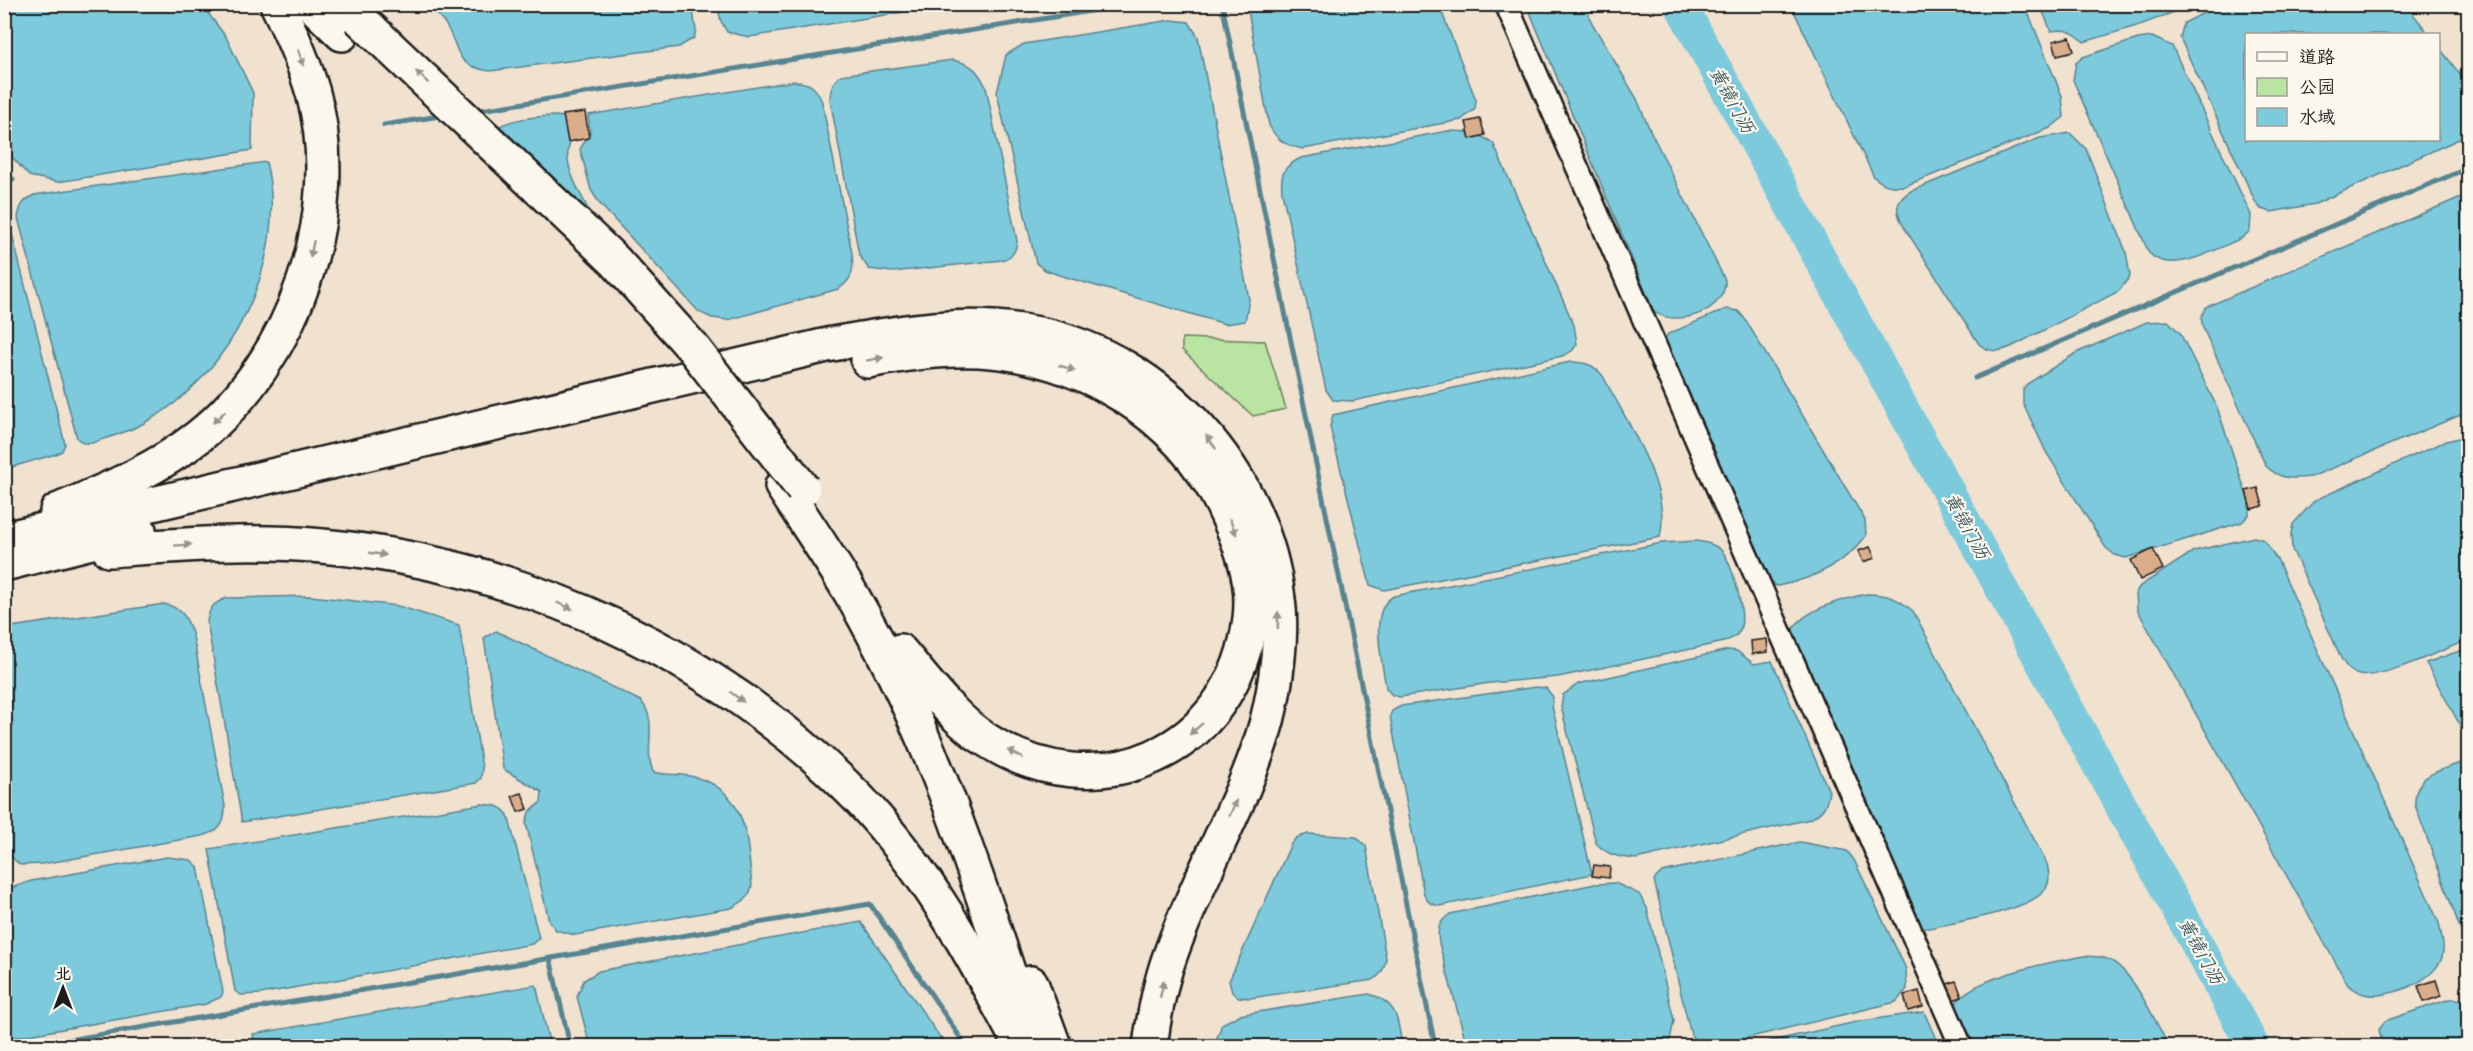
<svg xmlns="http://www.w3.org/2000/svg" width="2473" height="1051" viewBox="0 0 2473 1051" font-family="Pangolin,'LXGW WenKai TC',sans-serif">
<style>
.green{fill:#b9e4a2;stroke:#6a805f;stroke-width:1.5}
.water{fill:#7dcadd;stroke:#568490;stroke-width:1.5}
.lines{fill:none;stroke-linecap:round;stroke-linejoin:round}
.stream{stroke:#568490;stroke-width:5}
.river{stroke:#7dcadd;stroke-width:33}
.building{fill:#daae8b;stroke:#1c1c1c;stroke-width:1.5}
.street-casing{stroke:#1c1c1c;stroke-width:26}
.highway-casing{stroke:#1c1c1c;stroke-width:38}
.street{stroke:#fbf7ec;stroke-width:21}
.highway{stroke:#fbf7ec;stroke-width:33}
.highway-bridge-casing{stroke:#1c1c1c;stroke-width:38;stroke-linecap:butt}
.highway-bridge{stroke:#fbf7ec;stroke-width:33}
.oneway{fill:#97948e}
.labels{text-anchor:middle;stroke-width:4.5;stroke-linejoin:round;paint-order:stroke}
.water-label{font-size:18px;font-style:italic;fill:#3e5960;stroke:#fbf7ec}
</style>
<rect width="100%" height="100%" fill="#f1e1cf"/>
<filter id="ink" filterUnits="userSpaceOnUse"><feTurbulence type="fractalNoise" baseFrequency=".0167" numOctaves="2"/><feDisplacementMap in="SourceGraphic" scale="12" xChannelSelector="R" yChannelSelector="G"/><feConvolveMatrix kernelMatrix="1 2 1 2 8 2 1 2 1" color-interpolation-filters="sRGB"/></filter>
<g filter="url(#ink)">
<path class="green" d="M1182 338 1265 341 1286 409 1253 416 1182 350Z"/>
<g class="water">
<path d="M2221 4 2406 5 2429 34H2246V140H2438L2439 47 2468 85V135L2315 204 2271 212 2261 209 2255 201 2180 38 2184 23Z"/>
<path d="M4 5H202L226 37 253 93 252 150 58 182 29 176 5 149Z"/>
<path d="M428 5H692L696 30 694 38 679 47 490 71C454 65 462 54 447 27 443 19 434 11 428 5Z"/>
<path d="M934 5V7L749 37 727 32 721 21 717 5Z"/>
<path d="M1247 5H1439L1476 100 1475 109 1461 120 1303 149C1285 145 1277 141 1269 125Z"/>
<path d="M1527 5H1585L1592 23 1637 99 1649 128 1725 280C1727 311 1678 328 1654 312Z"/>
<path d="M1791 5H2025L2062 96 2064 117 2050 128 1905 186C1892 187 1884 186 1874 177Z"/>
<path d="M2040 5H2192L2140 25 2084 42C2073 31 2066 29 2051 31Z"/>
<path d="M1171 20 1189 22 1198 37 1249 299 1245 321 1225 324 1059 275 1045 270 1036 263 997 93 1006 55 1024 44Z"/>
<path d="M2152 37 2172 46 2251 215 2250 231 2242 238C2218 248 2171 277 2149 253L2073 80 2076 63 2083 57 2138 39Z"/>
<path d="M953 60C972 64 978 70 986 87L1017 241C1016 252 1013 256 1002 260L892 272 869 269 859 255 830 99C831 88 832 82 841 75Z"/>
<path d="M794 81C810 83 816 86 822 102L852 253C854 270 853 280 838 289L728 320 712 318 699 312 599 203 591 190 580 149 590 133 588 115Z"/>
<path d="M555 116 572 118C576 134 570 136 568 150 565 170 582 196 590 213L573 227 477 138C505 120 523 117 555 116Z"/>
<path d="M1448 131C1466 131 1478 133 1493 143L1574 325 1577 344 1572 351 1562 356 1353 401 1333 400 1326 390 1282 192C1280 173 1284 166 1301 158Z"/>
<path d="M2070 133 2086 149 2126 252 2130 276 2119 291 2017 344C2003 351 1992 355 1979 344L1904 227C1895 211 1894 201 1911 191L2040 138Z"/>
<path d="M266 162C290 259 231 377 144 423 128 432 109 437 92 443H83L77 438 18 218C20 205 23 201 34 195Z"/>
<path d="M2468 194V412L2311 477C2293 479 2280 480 2266 466L2203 328 2201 317 2206 307Z"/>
<path d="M5 206 65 444 62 451 56 454 5 469Z"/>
<path d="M1726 309 1738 311 1745 319 1865 520 1866 536C1845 564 1812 579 1778 586L1769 584 1664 340 1668 334Z"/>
<path d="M2168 321 2180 333 2217 407 2249 502V515L2242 522 2126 558 2115 555 2106 548 2046 452 2023 403V389L2027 384 2076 353 2147 322Z"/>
<path d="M1570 362C1585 362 1593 364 1603 376 1626 421 1672 487 1660 537L1384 590 1370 585 1330 427 1333 415Z"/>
<path d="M2459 438 2468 439V640C2446 648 2380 680 2359 675 2351 673 2346 667 2342 660L2292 549 2291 534 2293 524 2315 500 2446 441Z"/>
<path d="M2254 537 2264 540 2278 561 2439 923C2441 934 2446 949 2441 960 2431 982 2387 1000 2364 994 2359 993 2353 988 2348 985L2137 609 2136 592 2140 586 2194 551Z"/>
<path d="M1696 541C1706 542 1715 544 1722 551 1732 564 1748 617 1739 632 1736 637 1730 639 1724 642L1558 677 1490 683 1400 697 1392 695 1386 688C1383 663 1367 609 1394 596L1662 543Z"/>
<path d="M1867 594C1887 594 1898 598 1913 611L2047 864C2049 873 2051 883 2044 891 2027 911 1956 922 1929 928H1918L1789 637C1798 610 1842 599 1867 594Z"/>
<path d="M311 596 398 606 459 625 482 768 481 778 476 783 242 822 207 622C209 608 213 603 227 598Z"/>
<path d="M164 604C183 608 187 618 193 636L225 806C225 825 220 831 202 836L42 864 20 865 7 853 5 838V628Z"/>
<path d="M496 631 641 701C659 722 643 748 653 772 667 776 681 773 694 777 748 790 747 840 752 886 749 898 743 902 731 908L575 935 556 930 549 921 526 823 529 812 541 802 542 792 503 769 484 638Z"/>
<path d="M2468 648V740L2426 663Z"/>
<path d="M1728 650 1737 651 1754 664 1772 661 1829 791C1827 806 1823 812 1810 819L1636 859C1619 857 1608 856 1596 843L1561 707 1563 695 1578 684Z"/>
<path d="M1536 687 1546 688 1553 697 1552 706 1592 874 1440 906C1431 904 1427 903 1424 894L1390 716 1392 711 1401 706Z"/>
<path d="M2468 760V950L2415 805C2414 771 2442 771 2468 760Z"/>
<path d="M482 804C493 805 501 805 508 815L539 938 532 944 260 994 241 995 235 991 209 849Z"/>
<path d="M1308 834 1356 837 1366 846 1386 958C1384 969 1382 974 1373 980L1250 998 1238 997 1232 992 1229 981 1291 844 1296 838Z"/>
<path d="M1800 842 1847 851 1854 860 1906 969 1907 989 1896 1002 1717 1045 1700 1046 1691 1035 1654 880 1662 872Z"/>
<path d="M167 857 191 860 198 867 223 992 221 997 206 1004 5 1039V890L31 881Z"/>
<path d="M1615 883 1639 894 1647 908 1674 1020 1670 1040 1664 1046H1467L1439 943C1437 930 1438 922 1450 914L1595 884Z"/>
<path d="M861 922 946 1046H590L577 996 584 980 599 971Z"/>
<path d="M2085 956C2091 957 2098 956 2104 958 2131 964 2156 1024 2169 1046H1963C1960 1036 1954 1022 1954 1011 1954 979 2061 960 2085 956Z"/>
<path d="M536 985 550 1046H255L253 1034Z"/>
<path d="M1369 994C1398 1002 1398 1020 1402 1046H1214L1222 1024 1239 1015Z"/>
<path d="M2450 999H2461L2468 1003V1046H2383L2379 1030 2385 1021Z"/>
<path d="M1924 1012 1939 1046H1749L1861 1021Z"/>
</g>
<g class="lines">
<g class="stream">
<path d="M1222 4 1435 1046"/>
<path d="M475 111 1134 4"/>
<path d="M384 125 446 115"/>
<path d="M4 172 13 179"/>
<path d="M1975 378 2468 168"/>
<path d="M550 958 570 1046"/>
<path d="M33 1046 870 904 966 1046"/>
</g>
<path class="river" d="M1680 4 2253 1046"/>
</g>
<g class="building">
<path d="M2070 37 2074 51 2057 55 2053 41Z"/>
<path d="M585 112 589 138 568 142 563 115Z"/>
<path d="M1480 119 1485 135 1470 139 1466 122Z"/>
<path d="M2258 488 2263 506 2251 509 2246 491Z"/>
<path d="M1870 547 1875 558 1863 562 1858 551Z"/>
<path d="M2153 549 2163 569 2140 580 2131 560Z"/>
<path d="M1767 639 1768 652 1752 654 1751 641Z"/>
<path d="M522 793 528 809 518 812 512 796Z"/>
<path d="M1594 865 1610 867 1609 878 1592 876Z"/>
<path d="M2436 980 2441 996 2424 1002 2418 986Z"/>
<path d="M1956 981 1962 997 1947 1002 1942 986Z"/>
<path d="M1919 991 1923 1007 1908 1011 1904 995Z"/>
</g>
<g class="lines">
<defs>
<path id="street" d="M1506 4 1961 1046"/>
<g id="highway">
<path d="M311 4 342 34"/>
<path d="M868 361C903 354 942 348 979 350 1081 356 1178 413 1223 506 1240 542 1255 578 1250 618 1235 753 1096 812 985 739 951 717 926 681 900 651"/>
<path d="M782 486C806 523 831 559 853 597 930 730 977 875 1024 1020"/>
<path d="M57 511C106 490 156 470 198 437 294 361 346 212 313 93 304 62 291 33 277 4"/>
<path d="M4 539 827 345C898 332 967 319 1039 334 1163 360 1264 473 1278 599 1283 634 1276 686 1267 721 1245 801 1199 874 1171 953 1160 982 1154 1016 1150 1046"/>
<path d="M109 550C180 545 251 539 322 546 520 564 719 655 859 799 928 871 975 960 1021 1046"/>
<path d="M4 564 139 530"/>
<path d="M1031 983 1054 1046"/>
</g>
</defs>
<use href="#street" class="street-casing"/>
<use href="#highway" class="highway-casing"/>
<use href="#street" class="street"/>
<use href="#highway" class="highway"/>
<defs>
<path id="highway-bridge" d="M358 17 615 261 693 348 803 489"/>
</defs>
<use href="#highway-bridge" class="highway-bridge-casing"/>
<use href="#highway-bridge" class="highway-bridge"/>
</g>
<defs><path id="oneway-solid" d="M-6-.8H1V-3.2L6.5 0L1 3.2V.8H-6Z" transform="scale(1.5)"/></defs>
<g class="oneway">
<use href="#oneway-solid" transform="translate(301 58) rotate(71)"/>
<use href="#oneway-solid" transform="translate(422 77) rotate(-136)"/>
<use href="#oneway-solid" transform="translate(312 249) rotate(101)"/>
<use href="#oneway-solid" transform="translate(875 359) rotate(-10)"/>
<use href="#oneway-solid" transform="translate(1067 368) rotate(19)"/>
<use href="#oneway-solid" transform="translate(219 417) rotate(137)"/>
<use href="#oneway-solid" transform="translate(1211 442) rotate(-126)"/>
<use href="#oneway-solid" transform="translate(1233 527) rotate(66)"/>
<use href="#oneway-solid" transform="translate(183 545) rotate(-4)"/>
<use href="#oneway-solid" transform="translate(378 554) rotate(8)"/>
<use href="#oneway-solid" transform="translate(565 606) rotate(23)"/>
<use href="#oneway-solid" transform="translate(1278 620) rotate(-89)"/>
<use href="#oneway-solid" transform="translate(737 697) rotate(37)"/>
<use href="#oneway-solid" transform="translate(1196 729) rotate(139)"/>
<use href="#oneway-solid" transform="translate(1015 754) rotate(-153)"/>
<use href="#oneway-solid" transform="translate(1233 808) rotate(-66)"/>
<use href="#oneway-solid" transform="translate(1162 989) rotate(-77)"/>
</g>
</g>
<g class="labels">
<g class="water-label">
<text transform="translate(1732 100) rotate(61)" y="6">黄镜门沥</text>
<text transform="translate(1967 526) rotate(61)" y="6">黄镜门沥</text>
<text transform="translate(2201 951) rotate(61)" y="6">黄镜门沥</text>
</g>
</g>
<rect width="2473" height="1051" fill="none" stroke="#fbf7ec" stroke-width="24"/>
<rect x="12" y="12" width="2449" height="1027" fill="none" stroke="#1c1c1c" stroke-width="2" filter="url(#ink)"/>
<rect x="2245" y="33" width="195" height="108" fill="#fbf7ec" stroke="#a29f99" stroke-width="1.5"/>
<rect x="2257" y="52" width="30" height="9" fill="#fbf7ec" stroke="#a29f99" stroke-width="1.5"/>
<text x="2299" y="63" font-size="18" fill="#1c1c1c">道路</text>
<rect x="2257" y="78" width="30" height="18" fill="#b9e4a2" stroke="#a29f99" stroke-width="1.5"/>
<text x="2299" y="93" font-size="18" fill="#1c1c1c">公园</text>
<rect x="2257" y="108" width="30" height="18" fill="#7dcadd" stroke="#a29f99" stroke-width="1.5"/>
<text x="2299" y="123" font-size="18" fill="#1c1c1c">水域</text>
<g transform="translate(63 988)" stroke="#fbf7ec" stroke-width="4.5" paint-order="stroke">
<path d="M0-4.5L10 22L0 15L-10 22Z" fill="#1c1c1c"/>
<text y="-9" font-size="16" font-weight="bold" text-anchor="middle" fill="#1c1c1c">北</text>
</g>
</svg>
